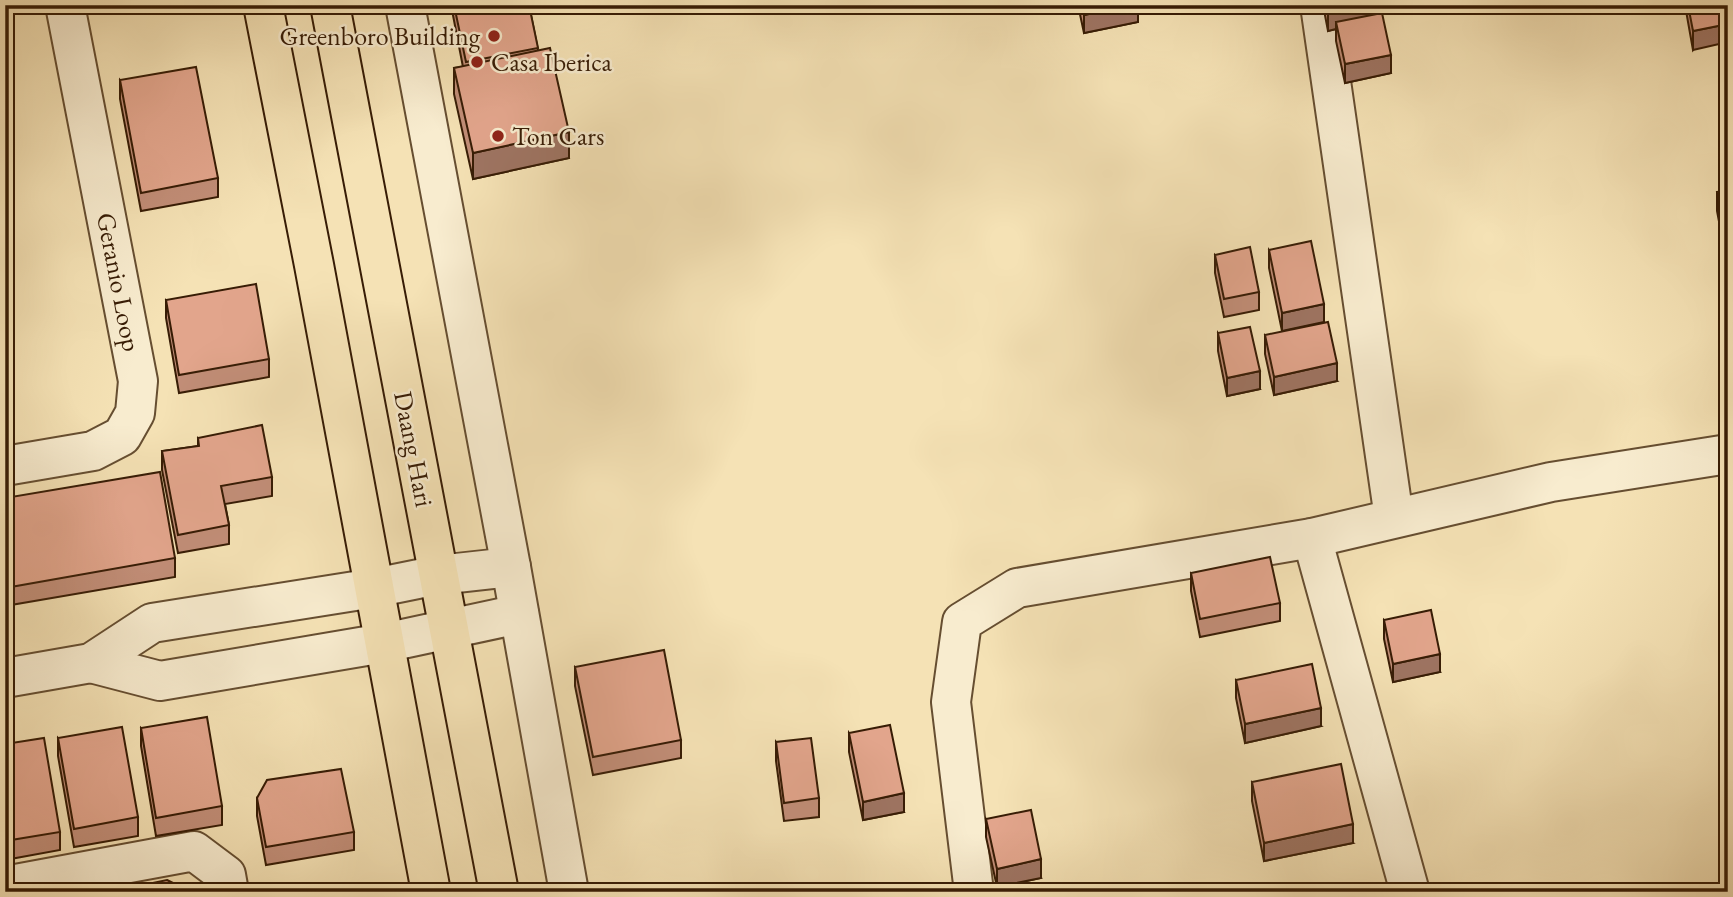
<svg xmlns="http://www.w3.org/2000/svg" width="1733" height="897" viewBox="0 0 1733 897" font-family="'EB Garamond',serif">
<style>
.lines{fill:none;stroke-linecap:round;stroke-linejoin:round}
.minor-casing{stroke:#664e31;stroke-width:42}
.major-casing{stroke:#371c05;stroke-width:42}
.minor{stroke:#f8eccf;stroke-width:38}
.major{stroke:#f5e2b5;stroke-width:38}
.wall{fill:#c28e78;stroke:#371c05;stroke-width:2}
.shaded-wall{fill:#9e7462;stroke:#371c05;stroke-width:2}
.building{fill:#e2a58c;stroke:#371c05;stroke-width:2}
.poi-dot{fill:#8f2418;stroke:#f8eccf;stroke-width:2.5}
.labels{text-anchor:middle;stroke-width:5;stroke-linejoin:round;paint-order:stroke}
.poi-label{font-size:26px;fill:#371c05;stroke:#f8eccf;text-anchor:start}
.street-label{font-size:26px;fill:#371c05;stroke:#f8eccf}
</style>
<rect width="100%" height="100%" fill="#f5e2b5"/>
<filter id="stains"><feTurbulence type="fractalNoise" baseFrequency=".00286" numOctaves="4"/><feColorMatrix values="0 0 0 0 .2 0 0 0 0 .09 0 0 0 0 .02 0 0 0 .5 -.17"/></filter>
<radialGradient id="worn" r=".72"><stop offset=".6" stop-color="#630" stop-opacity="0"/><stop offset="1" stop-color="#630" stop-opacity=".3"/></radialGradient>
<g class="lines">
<defs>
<g id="minor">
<path d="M405 5 511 567 569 892"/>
<path d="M1320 5 1394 518"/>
<path d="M5 466 93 451 122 436 135 413 138 381 65 5"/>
<path d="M1312 538 1410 892"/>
<path d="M91 663 160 681 384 643 519 614"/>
<path d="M5 678 91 663 152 623 374 588 438 575 511 567"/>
<path d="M5 886 194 851 226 875 229 892"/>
<path d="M974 892 951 702 962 622 1017 588 1312 538 1551 482 1728 454"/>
</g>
<g id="major">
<path d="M263 5 314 265 431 892"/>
<path d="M330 5 499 892"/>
</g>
</defs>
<use href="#minor" class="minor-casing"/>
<use href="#major" class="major-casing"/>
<use href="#minor" class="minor"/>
<use href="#major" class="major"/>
</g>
<g class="wall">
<path d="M451 5H529L538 50 569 158 473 179 454 94V68L463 67Z"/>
<path d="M1078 5H1138V22L1084 33Z"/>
<path d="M1323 5H1373V15L1391 73 1345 83 1336 41V29L1328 31Z"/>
<path d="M1685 5H1728L1693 50Z"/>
<path d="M120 80 218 178V197L141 211 120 99Z"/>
<path d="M1728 190V247L1724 248 1717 211V192Z"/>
<path d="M1269 250 1324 322 1282 331 1269 268Z"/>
<path d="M1215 255 1259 292V310L1224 317 1215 273Z"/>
<path d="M166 300 269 359V377L179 393 166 318Z"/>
<path d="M1218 333 1260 389 1227 396 1218 351Z"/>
<path d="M1265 335 1337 381 1274 395 1265 354Z"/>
<path d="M198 438 272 477V496L225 504 229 525V544L178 553 162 470V451L198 446Z"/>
<path d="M5 498 175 558V577L5 606Z"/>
<path d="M1191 573 1280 603V621L1200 637 1191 591Z"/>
<path d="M1384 620 1440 672 1393 682 1384 639Z"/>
<path d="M575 667 681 740V758L593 775 575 686Z"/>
<path d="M1236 680 1321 726 1245 743 1236 698Z"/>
<path d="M141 728 222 806V825L156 836 141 746Z"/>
<path d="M849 733 904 812 863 820 849 752Z"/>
<path d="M58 738 138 817V836L74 847 58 756Z"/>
<path d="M776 742 819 798V817L784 821 776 761Z"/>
<path d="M5 744 60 832V850L5 860Z"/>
<path d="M1252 782 1353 843 1264 861 1252 801Z"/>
<path d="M257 798 354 832V850L266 865 257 816Z"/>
<path d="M986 819 1041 878 997 887 986 837Z"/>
</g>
<g class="shaded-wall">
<path d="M1132 5H1138V22L1084 33V15Z"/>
<path d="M1364 5H1373V22H1336V29L1328 31V13Z"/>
<path d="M13 6V25L5 27V8Z"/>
<path d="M1728 24V42L1693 50V31Z"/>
<path d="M1391 55V73L1345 83V64Z"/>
<path d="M569 132V158L473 179V153Z"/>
<path d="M1324 304V322L1282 331V313Z"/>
<path d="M1337 363V381L1274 395V377Z"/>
<path d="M1260 371V389L1227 396V378Z"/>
<path d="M1440 654V672L1393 682V664Z"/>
<path d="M1321 708V726L1245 743V724Z"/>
<path d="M904 793V812L863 820V802Z"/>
<path d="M1353 824V843L1264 861V843Z"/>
<path d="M1041 859V878L997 887V869Z"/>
</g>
<g class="building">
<path d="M5 5H13V6L5 8Z"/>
<path d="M454 5H529L538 48 466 62Z"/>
<path d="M1082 5H1132L1084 15Z"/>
<path d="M1327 5H1364L1328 13Z"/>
<path d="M1688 5H1728V24L1693 31Z"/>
<path d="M1382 13 1391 55 1345 64 1336 22Z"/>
<path d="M550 48 569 132 473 153 454 68Z"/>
<path d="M196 67 218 178 141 193 120 80Z"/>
<path d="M1728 190V229H1724L1717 192Z"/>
<path d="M1311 241 1324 304 1282 313 1269 250Z"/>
<path d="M1250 247 1259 292 1224 299 1215 255Z"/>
<path d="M256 284 269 359 179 375 166 300Z"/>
<path d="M1328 322 1337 363 1274 377 1265 335Z"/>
<path d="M1250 327 1260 371 1227 378 1218 333Z"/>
<path d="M262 425 272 477 221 486 229 525 178 535 162 451 199 446 198 438Z"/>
<path d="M160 472 175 558 5 588V498Z"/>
<path d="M1270 557 1280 603 1200 619 1191 573Z"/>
<path d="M1431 610 1440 654 1393 664 1384 620Z"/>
<path d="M664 650 681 740 593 757 575 667Z"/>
<path d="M1312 664 1321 708 1245 724 1236 680Z"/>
<path d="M207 717 222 806 156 818 141 728Z"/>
<path d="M890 725 904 793 863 802 849 733Z"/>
<path d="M122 727 138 817 74 829 58 738Z"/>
<path d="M44 738 60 832 5 841V744Z"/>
<path d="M811 738 819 798 784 803 776 742Z"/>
<path d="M1341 764 1353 824 1264 843 1252 782Z"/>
<path d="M341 769 354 832 266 847 257 798 267 780Z"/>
<path d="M1031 810 1041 859 997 869 986 819Z"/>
<path d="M167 880 183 888 184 892H109Z"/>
</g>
<g class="poi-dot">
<circle cx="494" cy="36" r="7"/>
<circle cx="477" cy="62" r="7"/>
<circle cx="498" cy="136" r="7"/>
</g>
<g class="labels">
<g class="poi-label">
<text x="480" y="45" text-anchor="end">Greenboro Building</text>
<text x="491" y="71">Casa Iberica</text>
<text x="512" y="145">Ton Cars</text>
</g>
<g class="street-label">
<text transform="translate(119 282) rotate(79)" y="9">Geranio Loop</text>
<text transform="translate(414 449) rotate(79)" y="9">Daang Hari</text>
</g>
</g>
<rect width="1733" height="897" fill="none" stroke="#f5e2b5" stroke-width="28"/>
<rect x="7" y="7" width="1719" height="883" fill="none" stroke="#371c05" stroke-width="3.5"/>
<rect x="14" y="14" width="1705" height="869" fill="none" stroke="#371c05" stroke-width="2"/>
<rect width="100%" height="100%" filter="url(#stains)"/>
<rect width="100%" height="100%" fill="url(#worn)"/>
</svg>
